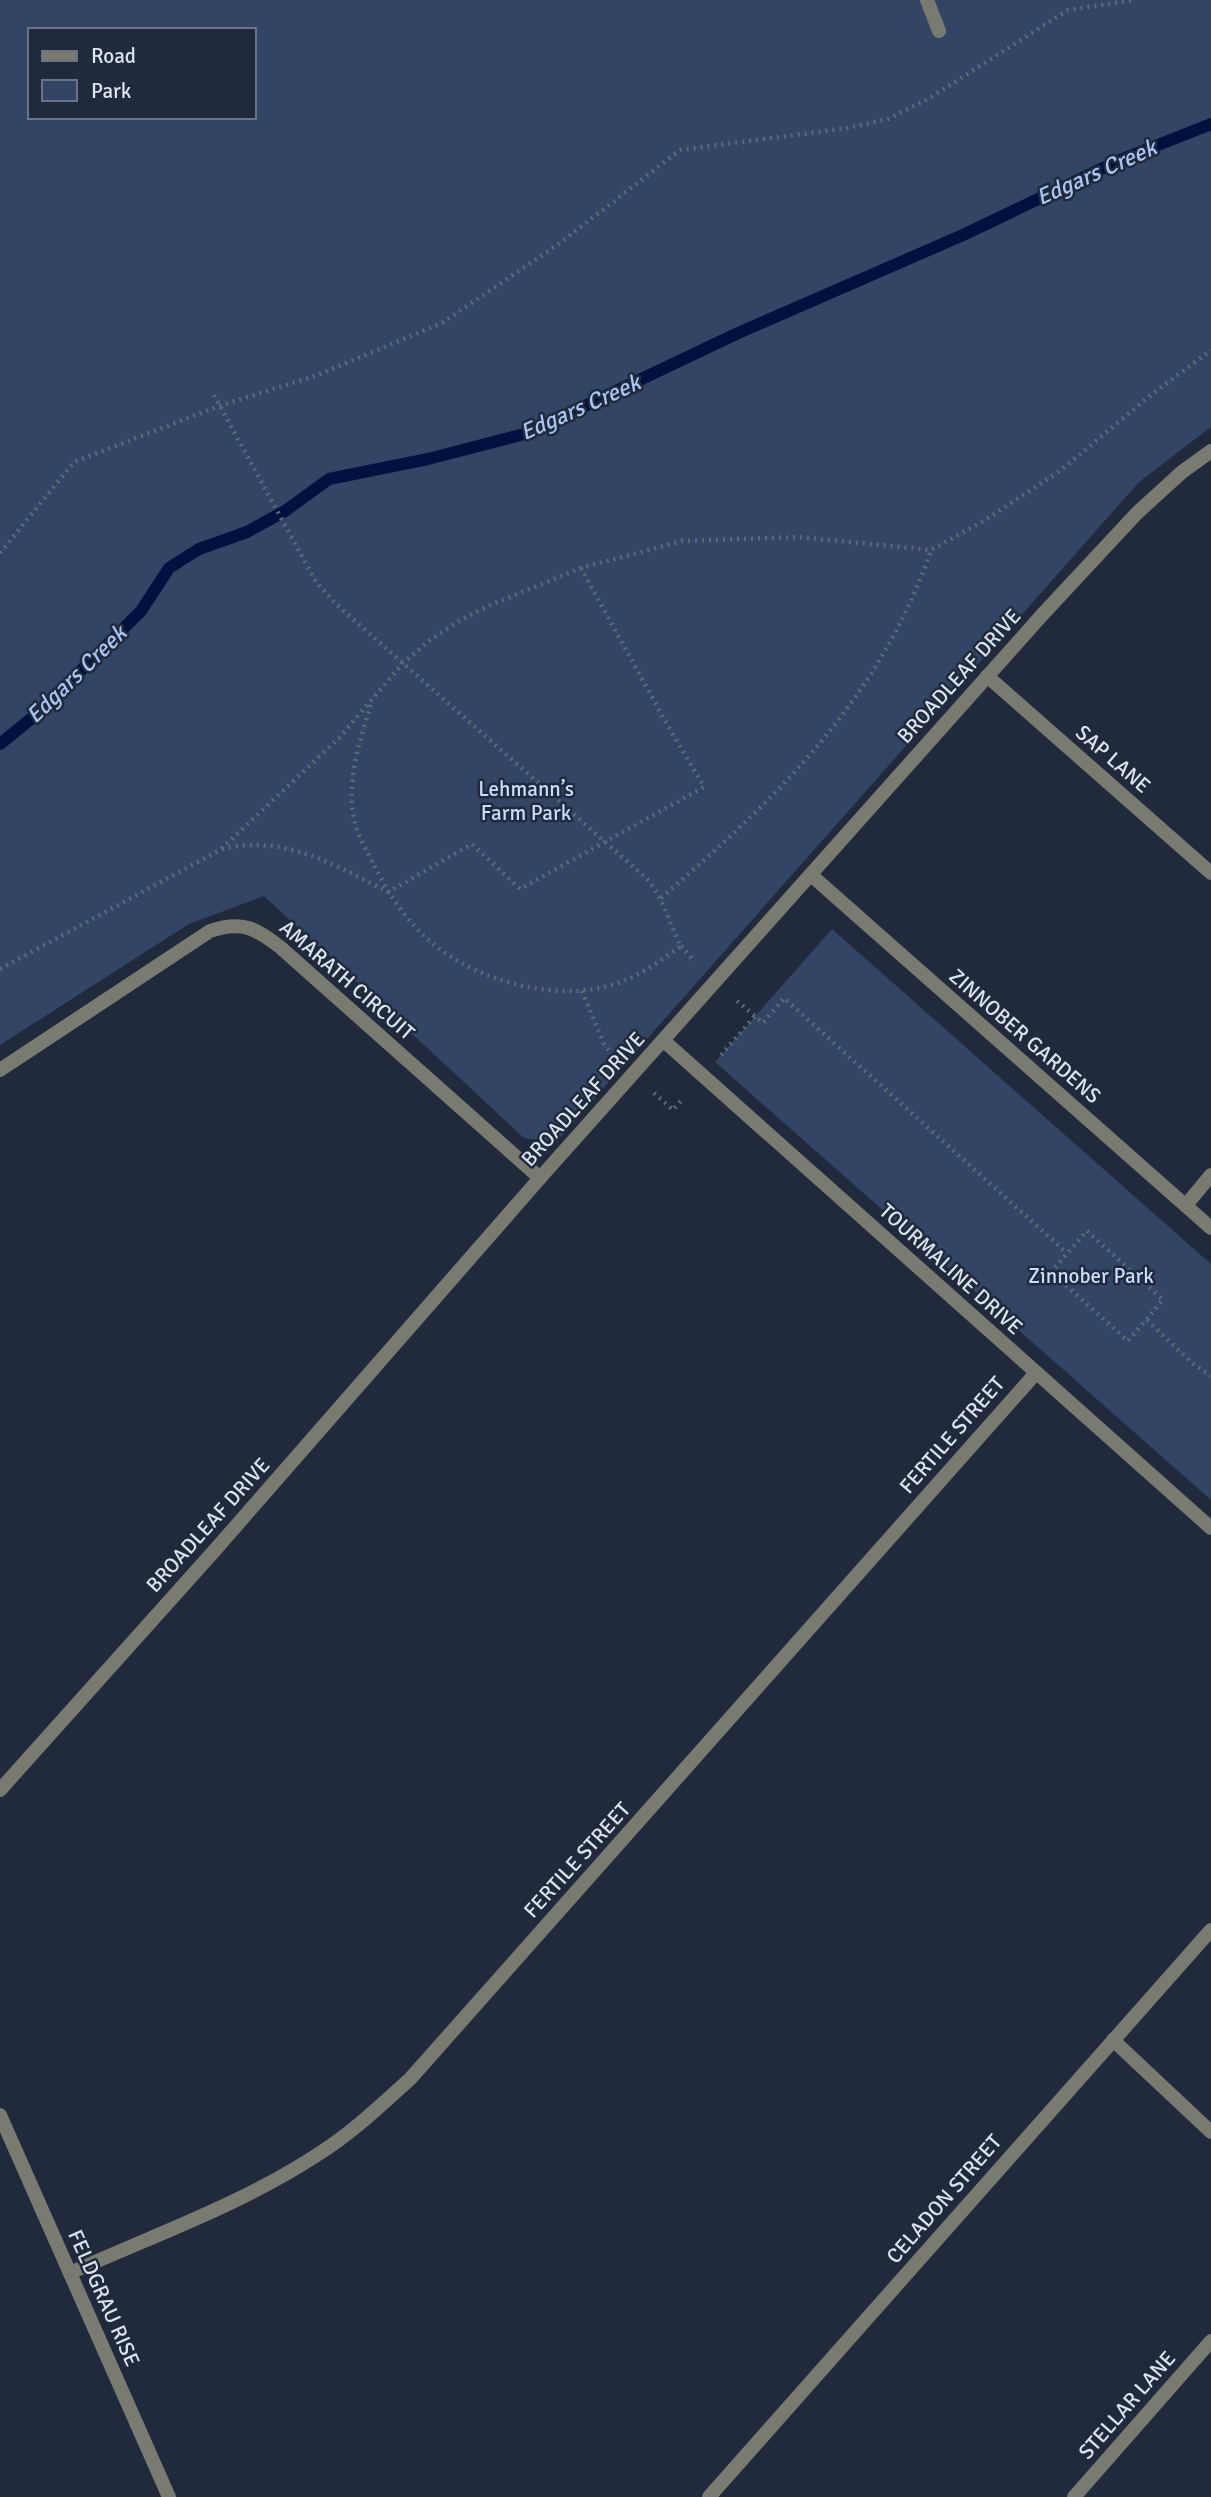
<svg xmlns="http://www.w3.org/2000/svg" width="1211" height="2497" viewBox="0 0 1211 2497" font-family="Signika,sans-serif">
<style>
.green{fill:#324565;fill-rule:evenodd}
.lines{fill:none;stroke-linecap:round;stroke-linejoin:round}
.stream{stroke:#00113f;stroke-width:12}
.path{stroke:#5f6979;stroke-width:4.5;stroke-dasharray:2 5;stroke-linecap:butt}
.lane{stroke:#7a7b70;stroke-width:14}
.street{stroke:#7a7b70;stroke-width:14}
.labels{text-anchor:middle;stroke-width:5;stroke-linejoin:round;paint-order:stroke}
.street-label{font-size:21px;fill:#dce4f0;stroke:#202a3c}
.park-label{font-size:21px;fill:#c9dcfb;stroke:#202a3c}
.water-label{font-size:23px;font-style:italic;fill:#abc6f5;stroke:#202a3c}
</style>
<rect width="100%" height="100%" fill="#202a3c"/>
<g class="green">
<path d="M0 0H1211V427L1139 482 556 1142 524 1138 264 896 189 924 0 1045ZM30 30H254V117H30Z"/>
<path d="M832 929 1211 1264V1500L715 1062Z"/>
</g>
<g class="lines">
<path class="stream" d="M0 744 38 713 141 611 169 568 199 549 247 532 285 511 329 479 428 459 528 433 736 334 963 235 1120 160 1211 124"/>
<g class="path">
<path d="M214 395 316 582 336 604 647 879C664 898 669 924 681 946 660 961 637 978 612 985 555 1002 477 981 432 943 407 922 387 892 373 863 366 849 357 834 354 819 346 781 360 740 371 704"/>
<path d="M0 553 74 462 219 406 315 376 442 323 560 243 680 150 848 128 888 119 928 99 1068 10 1135 0"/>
<path d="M222 849C284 834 335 865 388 892L472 844 520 889 704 787 664 719 581 568"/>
<path d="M661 898C778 797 880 699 931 550"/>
<path d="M681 946 695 962"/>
<path d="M0 969 220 850 339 738 403 663 429 641 457 622 488 606 581 568 682 541 799 537 931 550 987 519 1061 470 1151 395 1211 350"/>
<path d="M582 991 604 1044 612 1054"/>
<path d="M737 1001 763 1023 784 998 1067 1253"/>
<path d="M721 1055 755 1016"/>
<path d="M654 1093 673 1110 683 1098"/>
<path d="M1087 1231 1163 1300 1128 1341 1051 1272Z"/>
<path d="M1147 1320 1192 1363 1211 1376"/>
</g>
<path class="lane" d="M927 0 939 31"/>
<g class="street">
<path d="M987 676 1211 873"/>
<path d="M811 875 1211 1228"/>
<path d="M664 1041 1211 1528"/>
<path d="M0 1070 210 931C242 920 255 928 280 947L540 1178"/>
<path d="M1186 1205 1211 1175"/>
<path d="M0 1790 215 1550 540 1178 1042 615 1137 513 1182 472 1211 451"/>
<path d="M1113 2040 1211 2132"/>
<path d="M0 2115 169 2497"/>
<path d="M70 2273C154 2235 243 2204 320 2153 353 2132 381 2105 410 2079L1036 1373"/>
<path d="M709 2497 1211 1930"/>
<path d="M1074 2497 1211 2341"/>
</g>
</g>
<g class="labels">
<g class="street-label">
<text transform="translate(959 676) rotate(-48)" y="7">BROADLEAF DRIVE</text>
<text transform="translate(1113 759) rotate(41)" y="7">SAP LANE</text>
<text transform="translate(347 980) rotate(41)" y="7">AMARATH CIRCUIT</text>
<text transform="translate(1025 1036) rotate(41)" y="7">ZINNOBER GARDENS</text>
<text transform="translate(583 1099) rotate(-48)" y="7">BROADLEAF DRIVE</text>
<text transform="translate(951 1269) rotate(42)" y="7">TOURMALINE DRIVE</text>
<text transform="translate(952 1435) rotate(-49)" y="7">FERTILE STREET</text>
<text transform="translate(208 1525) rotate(-48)" y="7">BROADLEAF DRIVE</text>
<text transform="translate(577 1860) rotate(-48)" y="7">FERTILE STREET</text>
<text transform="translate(944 2199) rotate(-49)" y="7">CELADON STREET</text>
<text transform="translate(104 2298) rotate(66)" y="7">FELDGRAU RISE</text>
<text transform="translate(1127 2405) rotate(-49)" y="7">STELLAR LANE</text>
</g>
<g class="park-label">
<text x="526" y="796">Lehmann’s<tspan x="526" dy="24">Farm Park</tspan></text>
<text x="1091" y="1283">Zinnober Park</text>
</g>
<g class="water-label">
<text transform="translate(1096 172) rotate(-24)" y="8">Edgars Creek</text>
<text transform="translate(580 407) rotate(-24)" y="8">Edgars Creek</text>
<text transform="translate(76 674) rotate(-44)" y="8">Edgars Creek</text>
</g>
</g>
<rect x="28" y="28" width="228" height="91" fill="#202a3c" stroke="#6b7484" stroke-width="2"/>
<rect x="42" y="51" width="35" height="10" fill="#7a7b70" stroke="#6b7484" stroke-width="2"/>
<text x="91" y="63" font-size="21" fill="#dce4f0">Road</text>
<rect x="42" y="80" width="35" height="21" fill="#324565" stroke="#6b7484" stroke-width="2"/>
<text x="91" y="98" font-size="21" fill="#dce4f0">Park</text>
</svg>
